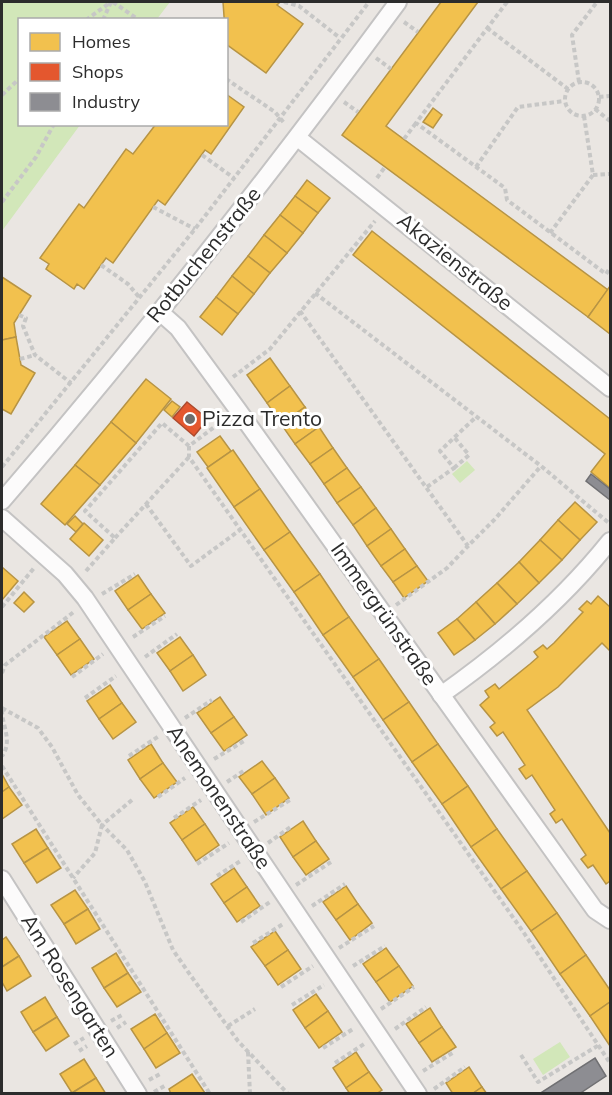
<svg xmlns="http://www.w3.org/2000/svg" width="612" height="1095" viewBox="0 0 612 1095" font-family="Mulish,sans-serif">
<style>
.green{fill:#d2e7b9}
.homes{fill:#f2c14e;stroke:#b79444;stroke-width:1.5}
.shops{fill:#e4572e;stroke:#ad4a2d;stroke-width:1.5}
.industry{fill:#8d8d92;stroke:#707073;stroke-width:1.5}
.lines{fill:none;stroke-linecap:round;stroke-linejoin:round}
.minor-casing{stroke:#c4c3c3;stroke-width:20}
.path{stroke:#c7c7c6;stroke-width:4;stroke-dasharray:4.5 3;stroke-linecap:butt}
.minor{stroke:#fcfbfb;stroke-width:16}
.poi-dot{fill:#6e6d6c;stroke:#fff;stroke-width:2}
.labels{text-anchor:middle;stroke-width:6;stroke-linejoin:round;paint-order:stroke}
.street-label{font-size:21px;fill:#2c2c2c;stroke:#fff}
.poi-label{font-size:21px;fill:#2c2c2c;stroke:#fff;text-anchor:start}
</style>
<rect width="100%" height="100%" fill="#eae6e2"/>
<g class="green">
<path d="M2 2H170L157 19 20 20V124L80 125 2 231Z"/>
<path d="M467 461 475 470 460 483 452 474Z"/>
<path d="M560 1042 570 1057 543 1075 533 1059Z"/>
</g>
<g class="homes">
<path d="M223 2H280L277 5 303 24 266 73 226 44Z"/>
<path d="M441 2H478L386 126 608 290 588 317 342 135Z"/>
<path d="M226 94 244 107 211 154 205 150 165 205 158 200 113 263 106 258 84 289 77 284 74 289 46 269 49 264 40 258 79 204 84 208 126 149 133 154 156 124H226Z"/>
<path d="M433 108 442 115 433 128 423 122Z"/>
<path d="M307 180 330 198 318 213 295 196Z"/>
<path d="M295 196 318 213 303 233 280 215Z"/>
<path d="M280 215 303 233 287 253 264 235Z"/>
<path d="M372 231 610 419V488L591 472 605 454 353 255Z"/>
<path d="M264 235 287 253 270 273 248 256Z"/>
<path d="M248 256 270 273 254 294 232 276Z"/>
<path d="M232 276 254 294 238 314 216 297Z"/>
<path d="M2 277 31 296 14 323 16 337 2 340Z"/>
<path d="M610 286V334L588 317Z"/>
<path d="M216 297 238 314 222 335 200 317Z"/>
<path d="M16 337 21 365 35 373 11 414 2 409V340Z"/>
<path d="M270 358 290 386 267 403 247 375Z"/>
<path d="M146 379 171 399 136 443 111 422Z"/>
<path d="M290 386 305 407 281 424 267 403Z"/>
<path d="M172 401 180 407 172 417 164 410Z"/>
<path d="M305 407 319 427 295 444 281 424Z"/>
<path d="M111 422 136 443 100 485 75 465Z"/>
<path d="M319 427 333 448 310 464 295 444Z"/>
<path d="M220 436 231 451 208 467 197 452Z"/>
<path d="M333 448 347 468 324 484 310 464Z"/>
<path d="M233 450 260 489 234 507 207 468Z"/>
<path d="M75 465 100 485 65 525 41 504Z"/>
<path d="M347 468 361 487 337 503 324 484Z"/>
<path d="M361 487 376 508 353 525 337 503Z"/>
<path d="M260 489 290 532 264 550 234 507Z"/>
<path d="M575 502 597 522 580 540 558 520Z"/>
<path d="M376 508 391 529 367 546 353 525Z"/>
<path d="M75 516 83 524 76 532 67 524Z"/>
<path d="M558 520 580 540 562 560 540 540Z"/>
<path d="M84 523 103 540 89 556 70 539Z"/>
<path d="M391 529 405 549 381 566 367 546Z"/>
<path d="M290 532 320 574 294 592 264 550Z"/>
<path d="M540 540 562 560 539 583 519 562Z"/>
<path d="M405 549 417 566 393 582 381 566Z"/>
<path d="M519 562 539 583 517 604 497 583Z"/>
<path d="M417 566 428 581 404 598 393 582Z"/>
<path d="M2 567 18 581 2 600Z"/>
<path d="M320 574 349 617 323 635 294 592Z"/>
<path d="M138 575 151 594 128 610 115 591Z"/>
<path d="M497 583 517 604 495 624 476 602Z"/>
<path d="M24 592 34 602 24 612 14 603Z"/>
<path d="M151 594 165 613 142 629 128 610Z"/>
<path d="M598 596 610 607V651L602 643 558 687 527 710 610 833V881L606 884 593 865 588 868 581 859 586 855 562 819 556 823 550 814 555 810 532 775 526 779 519 769 525 765 503 732 497 736 490 727 495 723 480 705 489 697 485 691 495 684 499 689 530 664 538 657 534 652 543 645 547 649 554 643 583 612 579 609 587 601 591 604Z"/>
<path d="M476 602 495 624 475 640 457 619Z"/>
<path d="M349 617 379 659 353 677 323 635Z"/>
<path d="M457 619 475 640 454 655 438 633Z"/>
<path d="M67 621 80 639 57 655 44 637Z"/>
<path d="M180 637 193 655 170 671 157 653Z"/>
<path d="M80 639 94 659 71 675 57 655Z"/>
<path d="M193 655 206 675 183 691 170 671Z"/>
<path d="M379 659 409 702 383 720 353 677Z"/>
<path d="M110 685 122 703 99 719 87 701Z"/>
<path d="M220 697 234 717 211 733 197 713Z"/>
<path d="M409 702 438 744 412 762 383 720Z"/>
<path d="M122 703 136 722 113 739 99 719Z"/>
<path d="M234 717 247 735 224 751 211 733Z"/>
<path d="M151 744 163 763 140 779 128 760Z"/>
<path d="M438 744 468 786 442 804 412 762Z"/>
<path d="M262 761 275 778 252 794 239 777Z"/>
<path d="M163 763 177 782 154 798 140 779Z"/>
<path d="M2 774 9 787 2 792Z"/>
<path d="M275 778 289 798 266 815 252 794Z"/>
<path d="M468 786 497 829 471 847 442 804Z"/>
<path d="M9 787 22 805 2 819V792Z"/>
<path d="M193 807 205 824 182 840 170 823Z"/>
<path d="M303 821 316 841 293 857 280 837Z"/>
<path d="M205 824 219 845 196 861 182 840Z"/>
<path d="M36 829 48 848 24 863 12 844Z"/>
<path d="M497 829 527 871 501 889 471 847Z"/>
<path d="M316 841 329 859 306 875 293 857Z"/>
<path d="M48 848 61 868 37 883 24 863Z"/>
<path d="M234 868 247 887 224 903 211 884Z"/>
<path d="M527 871 557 913 531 931 501 889Z"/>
<path d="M346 886 358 904 336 920 323 902Z"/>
<path d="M247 887 260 906 237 922 224 903Z"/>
<path d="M75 890 88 909 64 924 51 905Z"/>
<path d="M358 904 372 923 350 940 336 920Z"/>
<path d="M88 909 100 929 76 944 64 924Z"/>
<path d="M557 913 586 955 560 974 531 931Z"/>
<path d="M275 931 288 950 265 966 251 947Z"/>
<path d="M6 937 19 956 2 967V940Z"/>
<path d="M386 948 399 966 376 982 363 964Z"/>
<path d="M288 950 301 969 278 985 265 966Z"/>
<path d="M116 953 128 973 104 988 92 968Z"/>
<path d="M586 955 610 990V1002L590 1016 560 974Z"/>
<path d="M19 956 31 976 7 991 2 982V967Z"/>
<path d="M399 966 413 986 390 1002 376 982Z"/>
<path d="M128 973 141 992 117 1007 104 988Z"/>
<path d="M316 994 328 1011 305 1028 293 1010Z"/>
<path d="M45 997 57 1017 33 1032 21 1012Z"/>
<path d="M610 1002V1046L590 1016Z"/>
<path d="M430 1008 442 1027 419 1043 406 1024Z"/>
<path d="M328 1011 342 1032 319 1048 305 1028Z"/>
<path d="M155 1014 167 1033 144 1049 131 1029Z"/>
<path d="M57 1017 69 1036 46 1051 33 1032Z"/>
<path d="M442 1027 456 1047 432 1062 419 1043Z"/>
<path d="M167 1033 180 1053 156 1068 144 1049Z"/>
<path d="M356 1052 369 1072 346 1088 333 1068Z"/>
<path d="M84 1059 96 1078 72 1093 60 1074Z"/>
<path d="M469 1067 482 1087 472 1094H453L446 1083Z"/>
<path d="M369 1072 382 1090 376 1094H350L346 1088Z"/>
<path d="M192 1074 205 1093 171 1094 169 1089Z"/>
<path d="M96 1078 106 1094H73L72 1093Z"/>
<path d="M482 1087 487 1094H472Z"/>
</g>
<path class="shops" d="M187 402 208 419 194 436 173 418Z"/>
<g class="industry">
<path d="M591 474 610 489V500L586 481Z"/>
<path d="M595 1058 606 1076 579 1094H539Z"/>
</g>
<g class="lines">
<defs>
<g id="minor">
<path d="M298 138 610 388"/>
<path d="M160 312 178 328 238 410 595 910 610 920"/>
<path d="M2 501C141 340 272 173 398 2"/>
<path d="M2 518 65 574 85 598 418 1094"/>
<path d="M441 695C505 650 562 601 610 541"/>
<path d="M2 879 138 1094"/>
</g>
</defs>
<use href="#minor" class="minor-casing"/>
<g class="path">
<path d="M113 2 139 20"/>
<path d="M284 2 299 6 340 38"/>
<path d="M507 2 416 123 505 188 507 200 606 274 610 268"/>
<path d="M86 20 111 2"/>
<path d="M103 20 111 2"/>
<path d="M404 22 418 32"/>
<path d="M487 28 568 89"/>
<path d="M376 58 391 69"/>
<path d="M226 79 275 112 285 124"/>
<circle cx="582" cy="99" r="17"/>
<path d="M579 82 572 35 597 2"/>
<path d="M2 95 20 78"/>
<path d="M599 97 610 96"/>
<path d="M344 102 358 112"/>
<path d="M595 109 610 121"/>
<path d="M404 139 416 123"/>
<path d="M202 155 234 178"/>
<path d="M476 167 518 107 564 101"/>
<path d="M593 175 610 174"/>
<path d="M377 178 385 167"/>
<path d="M2 202 36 157 54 124"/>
<path d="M153 207 195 229"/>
<path d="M550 233 593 175 584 116"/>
<path d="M101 265 128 284 139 297"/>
<path d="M315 293 541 466 610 524"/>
<path d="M300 311 468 546 495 519 541 466"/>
<path d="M19 315 26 318 23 326 35 355 71 383"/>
<path d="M20 359 35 355"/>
<path d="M233 377 270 349 375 221"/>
<path d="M189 446V457L524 933 610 1063"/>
<path d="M2 467 195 229 369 2"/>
<path d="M454 468 469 455 454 437"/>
<path d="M427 487 454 468 440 451 476 417"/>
<path d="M146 504 191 566 240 530"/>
<path d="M115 538 189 457"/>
<path d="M86 571 115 538 85 511 162 423 189 446 225 419"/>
<path d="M102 594 135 574"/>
<path d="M396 605 447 568 468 546"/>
<path d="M2 607 34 568"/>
<path d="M133 637 165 616"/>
<path d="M145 657 177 634"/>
<path d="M2 673 5 665 75 611"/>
<path d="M72 677 103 654"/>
<path d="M85 698 116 676"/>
<path d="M2 708 38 728 52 747 78 795 102 825 95 853 73 878"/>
<path d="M2 710C2 726 13 741 2 756"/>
<path d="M185 718 212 700"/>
<path d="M129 756 159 736"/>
<path d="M214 759 244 741"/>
<path d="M2 766 210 1094"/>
<path d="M227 782 245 770"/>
<path d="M158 797 185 778"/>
<path d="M132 800 102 825 127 850 145 882 173 950 191 976 238 1041 288 1094"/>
<path d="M174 818 201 800"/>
<path d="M254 822 290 800"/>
<path d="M268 843 292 826"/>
<path d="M197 864 229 843"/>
<path d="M217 876 242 860"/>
<path d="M296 885 331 862"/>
<path d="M312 906 345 884"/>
<path d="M241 922 270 902"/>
<path d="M253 943 283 924"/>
<path d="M339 948 374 926"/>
<path d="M353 966 385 946"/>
<path d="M281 987 313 966"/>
<path d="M292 1005 324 985"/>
<path d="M381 1009 414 987"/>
<path d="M111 1021 122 1015"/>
<path d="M228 1026 255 1009"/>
<path d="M117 1028 126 1022"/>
<path d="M395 1029 426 1007"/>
<path d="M74 1044 84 1038"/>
<path d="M323 1048 353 1029"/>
<path d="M79 1051 87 1046"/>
<path d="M248 1052 250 1094"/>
<path d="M521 1055 538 1082 599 1045"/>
<path d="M335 1063 364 1044"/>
<path d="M423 1071 454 1052"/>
<path d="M149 1080 160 1074"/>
<path d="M434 1089 465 1067"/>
<path d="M154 1092 166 1085"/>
</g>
<use href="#minor" class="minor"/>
</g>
<circle class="poi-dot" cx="190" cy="419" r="6"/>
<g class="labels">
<g class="street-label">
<text transform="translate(204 255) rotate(-51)" y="7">Rotbuchenstraße</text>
<text transform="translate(455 262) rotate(39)" y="7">Akazienstraße</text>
<text transform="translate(384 614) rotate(55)" y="7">Immergrünstraße</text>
<text transform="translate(219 797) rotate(56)" y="7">Anemonenstraße</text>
<text transform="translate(70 986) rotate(58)" y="7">Am Rosengarten</text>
</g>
<g class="poi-label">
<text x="202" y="426">Pizza Trento</text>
</g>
</g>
<rect width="612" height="1095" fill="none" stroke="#2c2c2c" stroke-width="6"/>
<rect x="18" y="18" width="210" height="108" fill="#ffffff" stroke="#ababab" stroke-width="1.5"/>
<rect x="30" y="33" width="30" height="18" fill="#f2c14e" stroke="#ababab" stroke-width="1.5"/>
<text x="72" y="48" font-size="18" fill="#2c2c2c">Homes</text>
<rect x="30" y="63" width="30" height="18" fill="#e4572e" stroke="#ababab" stroke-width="1.5"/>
<text x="72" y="78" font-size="18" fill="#2c2c2c">Shops</text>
<rect x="30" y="93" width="30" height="18" fill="#8d8d92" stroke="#ababab" stroke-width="1.5"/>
<text x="72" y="108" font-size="18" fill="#2c2c2c">Industry</text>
</svg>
